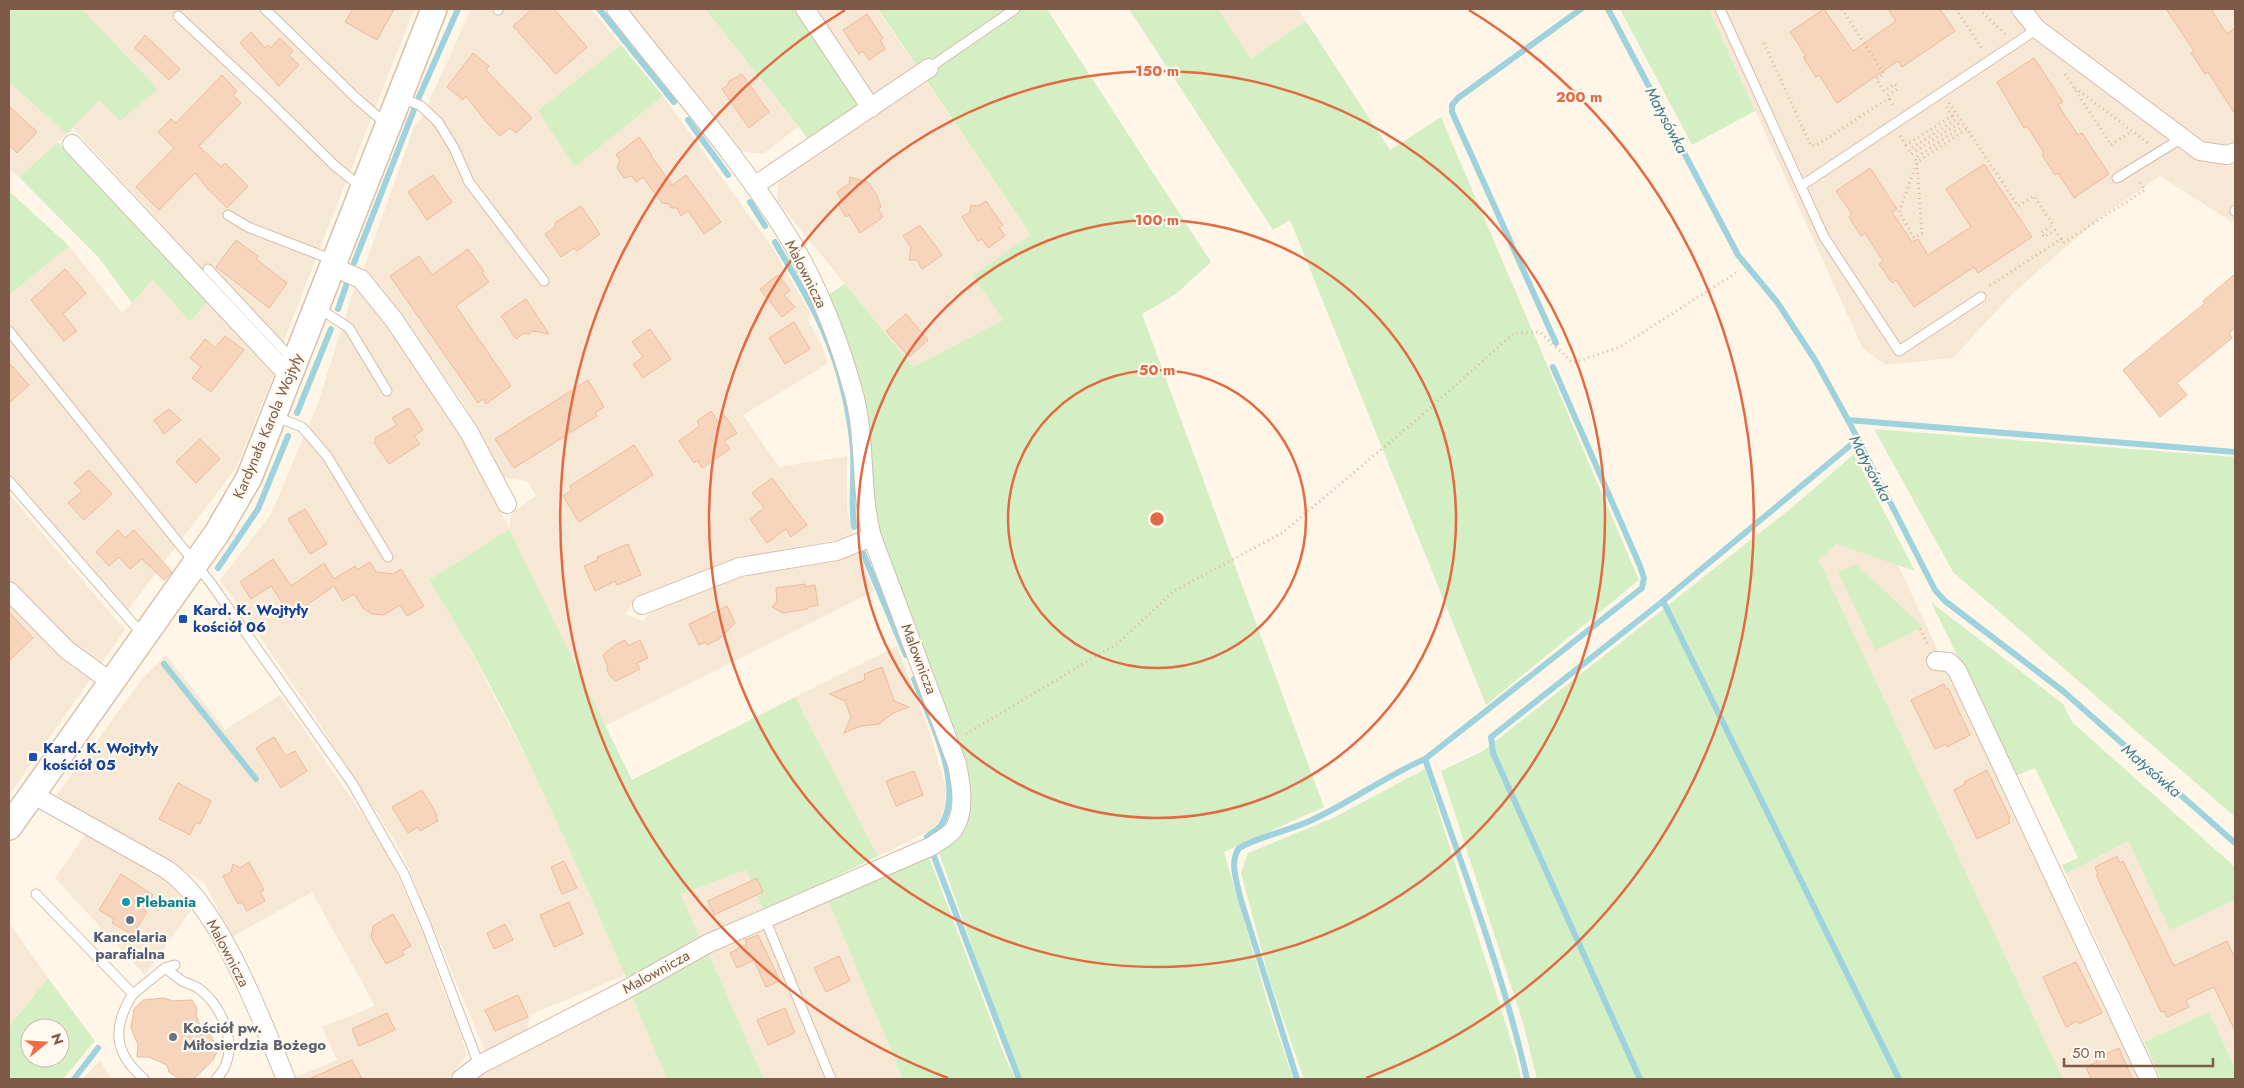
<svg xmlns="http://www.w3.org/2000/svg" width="2244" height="1088" viewBox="0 0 2244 1088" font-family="Jost,sans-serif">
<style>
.residential{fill:#f7e8d5}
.green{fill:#d5efc4;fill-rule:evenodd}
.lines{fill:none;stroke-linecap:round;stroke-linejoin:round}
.stream{stroke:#9ed3de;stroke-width:6}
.building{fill:#f7d5bc;stroke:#ecbb9b}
.lane-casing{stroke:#d3bdab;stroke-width:11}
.street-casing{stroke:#d3bdab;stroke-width:20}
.secondary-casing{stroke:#d9c0ab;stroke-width:28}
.path{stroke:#ddb89e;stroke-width:3;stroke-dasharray:1 4;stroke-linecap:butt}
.lane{stroke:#fff;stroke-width:9}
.street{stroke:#fff;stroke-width:18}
.secondary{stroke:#fff;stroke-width:25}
.ring{fill:none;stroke:#e36942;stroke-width:2.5}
.transit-dot{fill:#1a4fb4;stroke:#fff9f0;stroke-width:2}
.culture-dot{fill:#0f9aa8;stroke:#fff9f0;stroke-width:2}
.service-dot{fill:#5c6f8a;stroke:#fff9f0;stroke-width:2}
.worship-dot{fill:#6b7280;stroke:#fff9f0;stroke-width:2}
.labels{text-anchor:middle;stroke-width:4.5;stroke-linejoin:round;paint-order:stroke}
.street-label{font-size:15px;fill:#7d5b48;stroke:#fff9f0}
.transit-label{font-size:15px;font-weight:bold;fill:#164399;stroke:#fff9f0;text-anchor:start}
.culture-label{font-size:15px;font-weight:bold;fill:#0d838f;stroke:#fff9f0;text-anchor:start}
.service-label{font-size:15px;font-weight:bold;fill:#4e5e75;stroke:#fff9f0}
.worship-label{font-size:15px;font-weight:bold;fill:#5b616d;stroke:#fff9f0;text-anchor:start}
.water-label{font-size:16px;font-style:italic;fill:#3b7c8b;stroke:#fff9f0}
.centre{fill:#e36942;stroke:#fff9f0;stroke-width:2.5}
.ring-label{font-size:15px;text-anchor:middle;font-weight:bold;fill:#e36942;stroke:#fff9f0;stroke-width:4.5;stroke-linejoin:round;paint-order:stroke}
</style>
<rect width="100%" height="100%" fill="#fff6e8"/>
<g class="residential">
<path d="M82 9H414L279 353 72 127 99 100 158 89Z"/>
<path d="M471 9H591L621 45 539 111 575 167 663 96 772 247 810 313 808 320 823 348 827 364 743 415 779 467 847 456V508L852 533 833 541 747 556 636 598 625 614 644 621 654 607 750 572 841 559 859 554 874 591 605 726 509 529 429 580 455 621 543 790 625 975 530 1015 528 1029 485 1051 405 860 393 838 307 705 220 580 271 514 318 403 356 283 381 315 450 415 509 528 512 513 536 496 527 481 500 477 466 407 393 304 364 268 414 127 421 119Z"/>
<path d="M622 9H705L798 127 763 154 740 151Z"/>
<path d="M811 9H877L1031 235 1003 320 913 367 777 201 779 178 868 119Z"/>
<path d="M1218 9H1298L1306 21 1251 59Z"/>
<path d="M1709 9H2235V224L2160 176 2101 217 2014 292 1953 358 1886 365 1863 349Z"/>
<path d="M9 82 67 134 19 177 9 168Z"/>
<path d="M69 246 122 313 153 280 190 322 207 302 274 374 236 468 127 611 9 476V295Z"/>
<path d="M9 494 125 630 9 795Z"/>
<path d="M1836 544 1897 563 2139 1079H2063L1819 560Z"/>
<path d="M897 646 928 728 946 787 945 805 940 819 933 829 878 856 795 697Z"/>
<path d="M166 655 225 730 280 695 371 827 385 848 424 935 441 985 455 1016 467 1055 448 1079H296V1077L337 1060 322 1027 375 1006 312 892 232 937 204 882 56 796 143 678Z"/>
<path d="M85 835 151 870 169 883 191 910 145 975 55 878Z"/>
<path d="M2128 841 2170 929 2235 900V1068L2209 1012 2144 1042 2066 874Z"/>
<path d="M746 870 764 912 701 941 681 894Z"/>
<path d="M828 900 903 1079H764L708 952Z"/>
<path d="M9 923 48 978 9 1027Z"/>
<path d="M631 994 667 1079H474L491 1066Z"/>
<path d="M100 1060 111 1079H83Z"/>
</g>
<g class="green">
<path d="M9 9H82L158 89 120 121 99 100 67 134 9 82Z"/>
<path d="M705 9H796L861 106 809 140Z"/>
<path d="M878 9H1047L1211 262 1176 294 1142 314 1324 807 1224 852 1269 1007 1293 1079H1019L938 850 967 812 880 542 826 296 845 284 913 367 1003 320 973 275 1031 235Z"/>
<path d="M1129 9H1218L1251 59 1306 21 1390 150 1441 117 1639 580 1486 705 1290 220 1273 230Z"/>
<path d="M1620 9H1709L1755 111 1692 145Z"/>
<path d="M621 45 663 96 575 167 538 111Z"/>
<path d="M58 142 141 228 207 302 190 322 153 280 132 303 99 258 19 177Z"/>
<path d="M9 191 69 246 9 295Z"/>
<path d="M1874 429 2235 457V817L1953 572Z"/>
<path d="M1854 454 1915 571 1836 544 1819 560 2063 1079H1537L1523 1023 1441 771 1483 751 1795 505Z"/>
<path d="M509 529 632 780 795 697 878 856 764 912 746 870 681 894 701 941 628 982C568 846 509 706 429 580Z"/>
<path d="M1856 564 1923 627 1875 650 1838 572Z"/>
<path d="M1931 602 2063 704 2072 722 2235 867V900L2170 930 2128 841 2066 874 2062 865 2078 858 2035 768 2018 775 2015 774Z"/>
<path d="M1425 769 1516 1056 1521 1079H1304L1270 981 1241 873 1248 853 1333 818Z"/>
<path d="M928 854 1003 1052 1015 1079H903L828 900Z"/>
<path d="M708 952 764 1079H667L631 994Z"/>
<path d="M48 978 95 1041 63 1079H9V1027ZM30 1028H60V1058H30Z"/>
<path d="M2209 1012 2235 1068V1079H2161L2144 1042Z"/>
</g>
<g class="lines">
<g class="stream">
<path d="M599 9 674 102"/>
<path d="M1608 9 1738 255 1777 302 1815 360 1848 420 1935 590 1945 601 2063 691 2235 843"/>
<path d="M688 120 728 175"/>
<path d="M750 202 765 226"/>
<path d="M775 242C789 267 804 290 816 315 835 353 847 398 852 439 856 468 850 498 854 527"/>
<path d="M354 263 419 97 458 9"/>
<path d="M338 309 347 283"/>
<path d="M1556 343 1452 112V105L1458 98 1581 9"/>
<path d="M297 413 331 329"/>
<path d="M1848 420 2235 452"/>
<path d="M1858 439 1663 601 1899 1079"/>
<path d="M863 553 906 655"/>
<path d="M218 568 258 509 288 436"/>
<path d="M164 664 256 779"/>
<path d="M914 679C929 718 966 787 941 825 938 830 931 833 927 837"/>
<path d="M1425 759C1461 863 1503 972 1527 1079"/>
<path d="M933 854 1019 1079"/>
<path d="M74 1079 98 1048"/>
<path d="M1297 1079 1240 897C1237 881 1229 863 1239 848 1262 835 1290 831 1314 819 1352 801 1386 776 1425 759L1642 588 1644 578 1640 566 1553 367"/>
<path d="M1640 1079 1493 753 1491 737 1663 601"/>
</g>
</g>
<g class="building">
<path d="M353 9H394L377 40 345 22Z"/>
<path d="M532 9H554L587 47 556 74 513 26Z"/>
<path d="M1824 9 1853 51 1896 21 1888 9H1940L1955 31 1902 67 1898 61 1837 103 1819 75 1816 77 1803 57 1806 56 1790 32Z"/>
<path d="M2166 9H2211L2227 34 2235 28V114L2208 72 2205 74 2191 53 2194 51Z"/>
<path d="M867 14 883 38 880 40 885 49 869 60 863 51 859 54 843 30Z"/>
<path d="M251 32 265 48 268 45 270 48 280 38 293 51 289 55 299 65 279 86 240 43Z"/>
<path d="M145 35 180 69 169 80 135 48Z"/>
<path d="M473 53 489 66 486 70 532 118 516 133 510 128 500 136 487 123 466 96 463 100 447 87Z"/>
<path d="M2034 58 2063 102 2058 105 2078 135 2082 133 2109 174 2074 198 2058 173 2055 175 2042 155 2044 153 2027 126 2024 128 1997 82Z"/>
<path d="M742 74 769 112 749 128 722 89 728 85V82Z"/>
<path d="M222 75 237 91 233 95 241 103 199 146 221 167 225 163 248 186 227 208 207 188 195 173 159 210 136 187 174 148 158 132 171 119 176 123Z"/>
<path d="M9 106 37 132 17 153 9 145Z"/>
<path d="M639 137 652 155 651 156 672 185 686 175 721 222 704 234 688 211 681 216 677 208H671L669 204 662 203 643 177 636 182 632 176 624 178 617 168 620 160 616 155Z"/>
<path d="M1984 164 2032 237 1978 273 1974 267 1914 307 1896 280 1892 283 1879 264 1883 261 1865 233 1861 236 1849 217 1852 214 1836 191 1870 168 1897 209 1892 212 1912 242 1918 239 1928 255 1971 227 1946 189Z"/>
<path d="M433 175 452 202 427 220 408 192Z"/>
<path d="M850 177 869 183 877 196 881 207 878 209 883 217 860 233 849 215 846 217 838 204 842 201 837 192 849 184Z"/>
<path d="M986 201 1003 225 999 227 1005 236 988 248 982 239 978 241 962 217 970 212 971 205 978 206Z"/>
<path d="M581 206 600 234 577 251 574 248 561 257 545 234 555 227 556 222Z"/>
<path d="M920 225 942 255 922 269 917 260H909L911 247 903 236Z"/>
<path d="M236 240 258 256 256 259 287 283 269 308 216 267Z"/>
<path d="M468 249 484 271 482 273 489 282 456 306 511 386 486 404 483 399 478 403 390 276 419 256 432 275Z"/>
<path d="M65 269 86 293 63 314 77 331 64 341 31 300Z"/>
<path d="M2235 274V328L2229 333 2232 338 2177 383 2187 395 2160 417 2123 370 2205 303 2203 301Z"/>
<path d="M778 275 790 290 784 295 795 307 782 317 760 289Z"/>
<path d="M526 299 541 322 549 334 533 331 529 334 524 333 516 339 501 316Z"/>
<path d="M906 314 928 340 909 357 886 331Z"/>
<path d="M794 322 810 349 785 364 769 338Z"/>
<path d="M650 329 671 359 643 378 633 364 643 357 632 342Z"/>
<path d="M225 336 244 350 211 392 192 378 201 367 190 358 205 339 215 348Z"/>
<path d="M9 363 29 385 9 403Z"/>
<path d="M588 380 604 407 595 413 597 416 514 468 495 439Z"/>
<path d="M409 408 423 430 414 436 420 444 389 464 374 442 376 440 375 438 397 425 392 418Z"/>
<path d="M169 409 181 420 164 434 154 420Z"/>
<path d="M711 411 718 421 725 416 737 433 724 441 730 449 702 468 697 460 694 463 679 441 700 426 697 421Z"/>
<path d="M200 439 220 459 196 483 176 462Z"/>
<path d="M634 445 653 475 579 522 563 496 572 490 570 486Z"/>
<path d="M89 470 112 494 84 520 68 503 82 491 74 483Z"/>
<path d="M772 478 807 525 791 537 786 529 767 543 750 519 764 508 752 493Z"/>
<path d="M305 509 327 544 310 554 288 519Z"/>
<path d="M118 530 125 538 134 530 172 572 164 580 142 559 130 569 119 557 109 566 96 552Z"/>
<path d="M628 544 641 575 617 585 615 581 595 591 584 566 598 560 597 557Z"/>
<path d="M273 559 291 586 324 563 334 579 355 566 357 570 370 562 376 572 393 574 401 569 424 606 407 616 400 605 384 615 372 614 363 608 354 594 343 601 334 586 291 616 271 586 251 599 240 582Z"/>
<path d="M805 584V587L815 585 818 605 808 607V609L783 613 772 607 777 601 776 588Z"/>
<path d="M727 606 735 623 719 639 707 645 705 642 699 645 689 624Z"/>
<path d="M9 612 33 638 9 661Z"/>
<path d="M625 640 628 646 640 640 648 658 637 663 640 669 616 681 610 676 607 670 608 667 603 655 615 645Z"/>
<path d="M882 667 894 701 909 707 893 713 879 724 861 726 844 733 851 717 845 701 829 694 865 680 864 674Z"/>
<path d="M1944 684 1946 689 1948 688 1970 735 1947 747 1946 744 1935 749 1911 700Z"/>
<path d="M274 737 286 756 295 751 307 771 281 788 256 748Z"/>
<path d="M1987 770 2010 818 2008 819 2010 823 1977 839 1954 790 1965 784 1964 782Z"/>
<path d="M914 771 923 795 896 806 886 781Z"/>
<path d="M178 783 211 801 200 824 196 822 190 835 159 819Z"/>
<path d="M422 790 437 815 436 817 438 821 420 831 418 827 408 833 392 807Z"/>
<path d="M2117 856 2120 863 2123 861 2174 966 2227 941 2235 958V1031L2214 987 2186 1000 2189 1007 2167 1017 2164 1011 2161 1012 2096 875 2098 874 2095 867Z"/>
<path d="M564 861 577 888 562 894 551 867Z"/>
<path d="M249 862 264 890 260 892 265 901 247 911 242 902 238 904 223 876 231 872 233 864 240 868Z"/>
<path d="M121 874 153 895 144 910 147 912 132 935 112 923 114 919 99 910Z"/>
<path d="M757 878 763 892 714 915 708 901Z"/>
<path d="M569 902 583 934 554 947 540 915Z"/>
<path d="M393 914 411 946 402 951 404 955 386 964 371 937 373 926Z"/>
<path d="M505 924 513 940 494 949 487 933Z"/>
<path d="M758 935 780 981 766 987 754 960 737 968 730 953 747 944 745 940Z"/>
<path d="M839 956 850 981 826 992 814 968Z"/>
<path d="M2076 962 2102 1013 2079 1024 2078 1021 2066 1027 2043 977Z"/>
<path d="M518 995 528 1017 495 1031 485 1010Z"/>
<path d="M164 998 173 1001 192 1000 197 1008 196 1015 202 1031 210 1035 215 1043 217 1052 213 1060 196 1077 191 1079H179L169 1072 167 1065 149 1057H137L138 1045 131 1028 134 1009 143 1000Z"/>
<path d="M785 1008 795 1033 768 1045 757 1020Z"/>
<path d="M387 1013 395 1030 359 1046 352 1029Z"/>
<path d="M2119 1048 2132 1079H2091L2086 1067 2097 1062 2095 1059Z"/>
<path d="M352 1060 362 1079H309Z"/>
</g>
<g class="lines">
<defs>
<g id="lane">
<path d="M265 9 355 97 386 124"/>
<path d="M1720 9 1824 237 1899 351 1981 297"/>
<path d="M498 10V9"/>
<path d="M178 16 264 96 334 165 361 187"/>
<path d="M929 68 1015 9"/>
<path d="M401 97 421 106 438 122 454 148 469 182 544 281"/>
<path d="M2117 178 2182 138"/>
<path d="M1801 186 2037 29"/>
<path d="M2235 210V211"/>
<path d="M228 215 248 227 333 260"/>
<path d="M208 269 293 360"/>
<path d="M317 307 349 328 387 391"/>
<path d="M9 331 210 582 352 783 404 874 426 925 479 1065"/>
<path d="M274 416 302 427 327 456 388 557"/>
<path d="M9 481 142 634"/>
<path d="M36 894 133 994 165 968 175 965"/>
<path d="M765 919 831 1079"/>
<path d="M165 968C171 972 177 978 184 982 188 984 194 985 198 988 225 1007 242 1054 216 1079"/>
<path d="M133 994C112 1027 113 1052 144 1079"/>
</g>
<g id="street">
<path d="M805 9 871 108"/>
<path d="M2021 9 2037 29 2200 151 2227 155 2235 152"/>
<path d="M72 144 290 377"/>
<path d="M754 186 929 68"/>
<path d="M333 267 361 279 394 320 469 432 507 504"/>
<path d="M9 591 67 650 111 682"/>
<path d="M642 605 740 567 837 551 872 537"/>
<path d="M1936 661 1949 662 1957 670 2149 1079"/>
<path d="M32 794 166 869C220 906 261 1019 286 1079"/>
<path d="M461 1079 479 1065 627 989 707 944 932 846C939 841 949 836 954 829 966 810 961 784 957 764L872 537C859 488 867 436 852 387 838 337 818 287 791 241 741 159 675 85 616 9"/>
</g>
<path id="secondary" d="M9 827 217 533 249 478 434 9"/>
</defs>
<use href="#lane" class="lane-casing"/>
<use href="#street" class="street-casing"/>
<use href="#secondary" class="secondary-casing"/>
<g class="path">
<path d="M1842 9 1884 74 1876 79 1884 91 1895 84 1897 89 1887 96 1890 100"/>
<path d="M1956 9 1983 50"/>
<path d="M1979 9 2005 34"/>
<path d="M1764 43 1811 146 1817 145 1884 101 1890 100 1895 108"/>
<path d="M2065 74 2111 145 2132 131"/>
<path d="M2075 88 2148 143"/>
<path d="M1949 103 1967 129"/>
<path d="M1952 116 1955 120 1909 150 1911 154 1958 124 1960 128 1915 158 1917 162 1899 212 1914 238 1922 233 1917 162 1967 129 2018 206 2034 196 2053 225 2041 233 2044 237 2055 230 2061 239 1989 286"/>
<path d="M1900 136 1906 145 1952 116 1945 105"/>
<path d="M2061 239 2063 243 2145 190 2139 181"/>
<path d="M1920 629 1928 645"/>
<path d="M966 734 1118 643 1174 591 1282 533 1421 416 1514 333 1540 332 1573 363 1620 347 1737 272"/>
</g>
<use href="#lane" class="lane"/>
<use href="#street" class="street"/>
<use href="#secondary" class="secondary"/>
</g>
<g class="ring">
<circle cx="1157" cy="519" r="149"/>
<circle cx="1157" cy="519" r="299"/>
<circle cx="1157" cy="519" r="448"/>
<path d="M948 1078A597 597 0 0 1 845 10M1469 10A597 597 0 0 1 1366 1078"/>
</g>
<g class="transit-dot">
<rect x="178" y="614" width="10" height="10" rx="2.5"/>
<rect x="28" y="752" width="10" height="10" rx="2.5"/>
</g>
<circle class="culture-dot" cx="126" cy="902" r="5"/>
<circle class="service-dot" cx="130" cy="920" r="5"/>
<circle class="worship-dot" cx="173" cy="1037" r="5"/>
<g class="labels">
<g class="street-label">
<text transform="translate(806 274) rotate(63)" y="5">Malownicza</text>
<text transform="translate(268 426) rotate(-67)" y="5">Kardynała Karola Wojtyły</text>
<text transform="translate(919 659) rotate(69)" y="5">Malownicza</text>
<text transform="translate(228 953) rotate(62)" y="5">Malownicza</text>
<text transform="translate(656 972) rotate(-29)" y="5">Malownicza</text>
</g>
<g class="transit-label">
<text x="193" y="615">Kard. K. Wojtyły<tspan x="193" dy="17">kościół 06</tspan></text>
<text x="43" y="753">Kard. K. Wojtyły<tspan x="43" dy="17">kościół 05</tspan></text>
</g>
<g class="culture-label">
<text x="136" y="907">Plebania</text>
</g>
<g class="service-label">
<text x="130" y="942">Kancelaria<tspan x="130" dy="17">parafialna</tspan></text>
</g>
<g class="worship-label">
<text x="183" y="1033">Kościół pw.<tspan x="183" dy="17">Miłosierdzia Bożego</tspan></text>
</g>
<g class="water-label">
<text transform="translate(1667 120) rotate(62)" y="6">Matysówka</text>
<text transform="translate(1871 468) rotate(62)" y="6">Matysówka</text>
<text transform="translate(2152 770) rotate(41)" y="6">Matysówka</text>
</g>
</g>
<circle cx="1157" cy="519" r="8" class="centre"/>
<g class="ring-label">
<text x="1157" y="76">150 m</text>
<text x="1579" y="102">200 m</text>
<text x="1157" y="225">100 m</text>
<text x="1157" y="375">50 m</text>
</g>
<rect width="2244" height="1088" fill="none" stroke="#7d5b48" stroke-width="20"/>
<g transform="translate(45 1043) rotate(72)"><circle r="24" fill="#fff9f0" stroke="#cbbaad"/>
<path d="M0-4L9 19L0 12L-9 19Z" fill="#f56b41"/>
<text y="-8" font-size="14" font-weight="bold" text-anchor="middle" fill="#7d5b48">N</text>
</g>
<path d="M2064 1058v8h149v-8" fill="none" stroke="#7d5b48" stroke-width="2.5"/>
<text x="2072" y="1058" font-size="15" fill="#7d5b48" stroke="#fff9f0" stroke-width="4" paint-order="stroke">50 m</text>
</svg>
